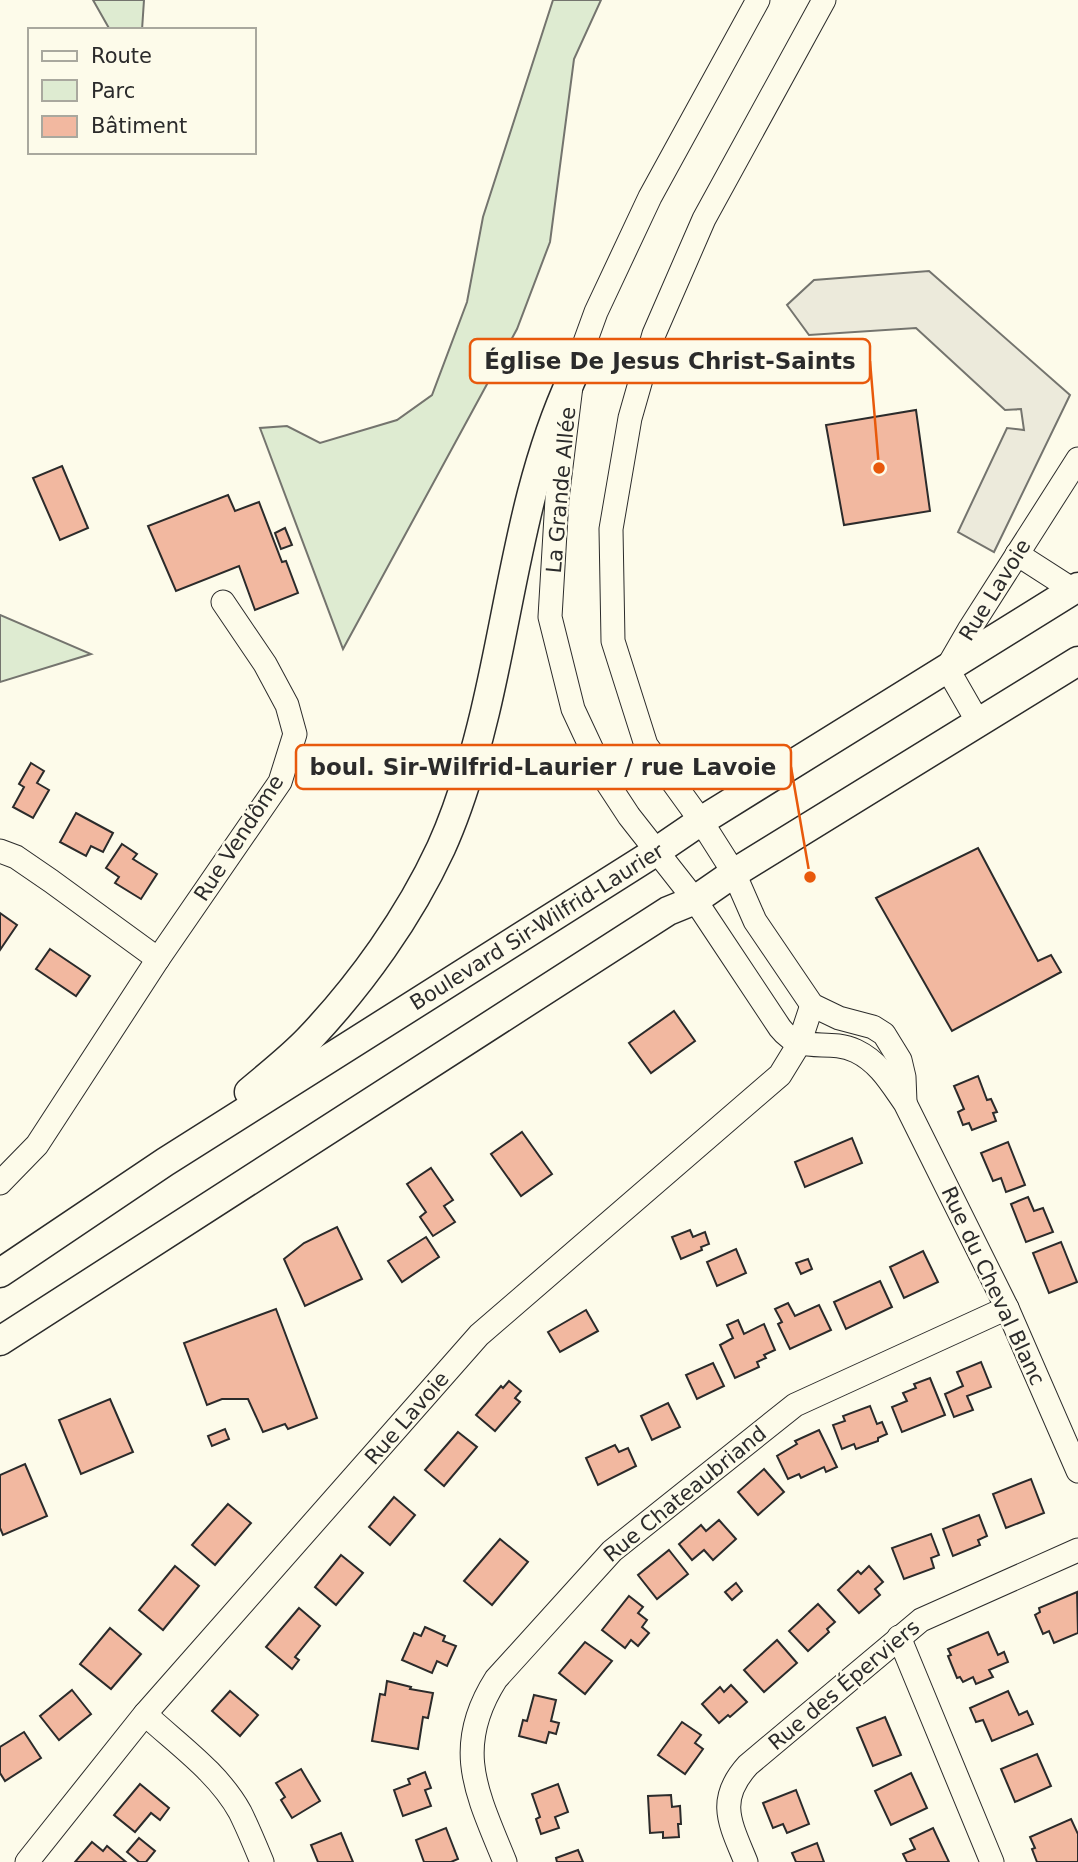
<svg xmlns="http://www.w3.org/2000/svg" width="1078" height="1862" viewBox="0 0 1078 1862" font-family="'DejaVu Sans',sans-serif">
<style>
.green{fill:#deebd1;stroke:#74746e;stroke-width:2}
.parking{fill:#eceadb;stroke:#74746e;stroke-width:2}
.building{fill:#f2b8a0;stroke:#2b2b2b;stroke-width:2}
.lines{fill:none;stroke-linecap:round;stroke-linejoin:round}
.minor-casing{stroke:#2b2b2b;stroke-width:25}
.major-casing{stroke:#2b2b2b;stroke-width:31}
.minor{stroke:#fdfbea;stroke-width:23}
.major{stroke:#fdfbea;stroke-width:28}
.labels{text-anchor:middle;stroke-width:5;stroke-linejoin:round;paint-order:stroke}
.street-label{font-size:21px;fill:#2b2b2b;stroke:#fdfbea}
.leader{fill:none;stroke:#e8590c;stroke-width:2.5}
.callout-dot{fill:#e8590c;stroke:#fdfbea;stroke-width:2.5}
.callout{fill:#fdfbea;stroke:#e8590c;stroke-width:2.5}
.callout-label{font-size:23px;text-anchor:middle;font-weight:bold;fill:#2b2b2b}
</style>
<rect width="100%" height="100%" fill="#fdfbea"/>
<g class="green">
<path d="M93 0H144L142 30H110Z"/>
<path d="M553 0H601L574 59 550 242 517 329 343 649 260 428 287 426 320 443 397 420 432 395 467 302 483 217Z"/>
<path d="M0 615 91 654 0 682Z"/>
</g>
<path class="parking" d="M929 271 1070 395 994 552 958 532 1007 428 1024 430 1021 409 1005 410 916 328 809 335 787 305 814 280Z"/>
<g class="building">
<path d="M916 410 930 511 844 525 826 425Z"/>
<path d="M62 466 88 528 60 540 33 478Z"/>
<path d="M228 495 235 511 259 502 282 562 286 561 298 593 255 610 239 566 176 591 148 526Z"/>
<path d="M285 528 292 545 281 549 275 533Z"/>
<path d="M31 763 44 771 37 783 49 790 33 818 13 807 24 787 19 784Z"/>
<path d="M76 813 113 833 103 852 91 846 86 856 60 842Z"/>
<path d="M122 844 137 854 133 859 157 874 141 899 115 883 119 877 106 868Z"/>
<path d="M978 848 1038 961 1051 955 1061 972 952 1031 876 898Z"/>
<path d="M0 913 17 925 0 950Z"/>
<path d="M50 949 90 976 76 996 36 969Z"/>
<path d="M674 1011 695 1041 651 1073 629 1043Z"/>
<path d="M978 1076 987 1100 991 1099 997 1112 993 1113 996 1121 972 1130 969 1123 963 1125 958 1112 964 1109 954 1086Z"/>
<path d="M522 1132 552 1174 521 1196 491 1154Z"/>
<path d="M852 1138 862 1163 805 1187 795 1162Z"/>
<path d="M1008 1142 1025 1185 1006 1192 1001 1178 993 1181 981 1153Z"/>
<path d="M431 1168 453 1200 444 1206 455 1222 433 1236 420 1217 426 1212 407 1184Z"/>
<path d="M1028 1197 1034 1211 1043 1208 1053 1232 1026 1242 1011 1204Z"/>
<path d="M337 1227 362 1279 305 1306 284 1259 304 1243Z"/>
<path d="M690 1230 693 1237 705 1232 709 1244 701 1247 702 1250 681 1259 672 1237Z"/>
<path d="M426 1237 439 1257 402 1282 388 1261Z"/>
<path d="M1061 1242 1077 1282 1049 1293 1033 1253Z"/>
<path d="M736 1249 746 1273 717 1286 707 1262Z"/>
<path d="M923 1251 938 1282 904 1298 890 1267Z"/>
<path d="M808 1259 812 1269 801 1274 796 1263Z"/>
<path d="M880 1281 892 1307 846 1329 834 1302Z"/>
<path d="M788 1303 795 1316 819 1305 831 1330 790 1349 778 1324 782 1322 775 1309Z"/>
<path d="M276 1309 317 1418 288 1429 285 1424 263 1432 248 1399H222L207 1405 184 1343Z"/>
<path d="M586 1310 598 1331 560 1352 548 1332Z"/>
<path d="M738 1320 744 1334 764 1324 775 1350 764 1355 766 1358 757 1362 759 1367 735 1378 720 1345 733 1338 727 1325Z"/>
<path d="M981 1362 991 1387 967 1396 973 1410 954 1417 945 1394 963 1386 957 1372Z"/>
<path d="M713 1363 724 1386 697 1399 686 1375Z"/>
<path d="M930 1378 945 1415 902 1432 892 1407 907 1401 903 1393 916 1388 914 1384Z"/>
<path d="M509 1381 521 1391 515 1398 520 1402 495 1431 476 1415 501 1386 503 1388Z"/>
<path d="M110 1399 133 1452 81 1474 59 1420Z"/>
<path d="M668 1403 680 1427 652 1440 641 1416Z"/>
<path d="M870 1406 877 1424 882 1422 887 1434 878 1438V1441L856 1449 854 1444 842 1449 833 1425 845 1421 843 1416Z"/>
<path d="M225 1429 229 1439 212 1446 208 1436Z"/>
<path d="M819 1430 837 1467 826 1472 824 1467 801 1478 799 1474 788 1479 777 1456 797 1444 795 1441Z"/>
<path d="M458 1432 477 1447 444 1486 425 1470Z"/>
<path d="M615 1445 619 1452 628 1448 636 1466 598 1485 586 1458Z"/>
<path d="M25 1464 47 1516 3 1535 0 1528V1475Z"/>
<path d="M764 1469 784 1492 758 1515 738 1492Z"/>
<path d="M1031 1479 1044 1513 1006 1528 993 1494Z"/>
<path d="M394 1497 415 1515 390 1545 369 1527Z"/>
<path d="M228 1504 251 1523 215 1565 192 1545Z"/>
<path d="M979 1515 987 1536 978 1540 980 1545 953 1556 943 1529Z"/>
<path d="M719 1520 736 1539 713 1560 704 1550 692 1560 679 1544 701 1525 706 1531Z"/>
<path d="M931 1534 939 1555 931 1558 934 1568 904 1579 892 1548Z"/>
<path d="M500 1539 528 1562 492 1605 464 1581Z"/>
<path d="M669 1550 688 1574 657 1599 638 1575Z"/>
<path d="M341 1555 363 1573 336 1605 315 1587Z"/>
<path d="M175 1566 199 1586 163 1630 139 1610Z"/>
<path d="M869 1566 883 1582 875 1589 880 1595 859 1613 838 1590 858 1571 861 1574Z"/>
<path d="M736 1583 742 1591 732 1600 725 1592Z"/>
<path d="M1077 1592 1078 1633 1054 1643 1049 1631 1043 1634 1035 1615 1040 1612 1039 1608Z"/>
<path d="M629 1596 643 1607 638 1613 647 1620 642 1627 649 1633 638 1646 631 1640 625 1648 602 1630Z"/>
<path d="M818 1604 835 1622 827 1629 829 1632 808 1651 789 1631Z"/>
<path d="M299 1608 320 1626 295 1657 299 1660 292 1669 266 1647Z"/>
<path d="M425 1627 445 1636 443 1641 456 1646 447 1666 437 1661 432 1673 402 1660 414 1633 421 1636Z"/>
<path d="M110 1628 141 1654 111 1689 80 1664Z"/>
<path d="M988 1632 998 1655 1004 1652 1008 1662 989 1670 993 1677 976 1684 973 1677 963 1682 960 1677 957 1678 948 1656 951 1655 948 1649Z"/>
<path d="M777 1640 797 1663 764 1692 744 1670Z"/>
<path d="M585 1642 612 1661 585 1694 559 1673Z"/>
<path d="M387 1681 411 1687 410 1689 433 1693 428 1718 423 1717 418 1749 372 1741 380 1694 385 1695Z"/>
<path d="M731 1685 747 1702 730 1717 728 1715 719 1723 702 1704 720 1687 724 1692Z"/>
<path d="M72 1690 91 1714 59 1740 40 1716Z"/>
<path d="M230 1691 258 1715 240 1736 212 1711Z"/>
<path d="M1008 1691 1019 1715 1027 1711 1033 1724 992 1741 983 1720 976 1722 970 1708Z"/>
<path d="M534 1695 556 1700 551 1721 559 1723 556 1734 549 1732 546 1743 519 1736 523 1720 527 1721Z"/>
<path d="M885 1717 901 1755 873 1766 857 1728Z"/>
<path d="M682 1722 701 1735 695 1743 703 1749 685 1774 658 1755Z"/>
<path d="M24 1732 41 1758 5 1781 0 1773V1747Z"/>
<path d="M1037 1754 1051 1786 1015 1802 1001 1769Z"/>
<path d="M301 1769 320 1801 292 1818 281 1800 285 1797 276 1783Z"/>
<path d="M425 1772 431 1788 425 1790 431 1806 403 1816 394 1790 410 1784 408 1779Z"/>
<path d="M911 1773 927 1808 891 1825 875 1791Z"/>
<path d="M140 1784 169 1808 160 1820 151 1813 135 1832 114 1815Z"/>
<path d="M558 1784 568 1812 555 1817 559 1828 541 1834 536 1819 540 1817 532 1794Z"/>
<path d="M796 1790 809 1824 787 1833 783 1824 773 1828 763 1803Z"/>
<path d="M671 1795 672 1807 680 1806 681 1824H678L679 1837 663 1838V1832L650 1833 648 1796Z"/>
<path d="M1071 1819 1078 1834V1862H1037L1032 1849 1035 1848 1030 1837Z"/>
<path d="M446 1828 458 1859 451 1862H424L416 1840Z"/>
<path d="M933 1828 949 1862H907L903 1854 915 1849 910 1839Z"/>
<path d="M341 1833 353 1862H318L311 1845Z"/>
<path d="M139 1838 155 1851 146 1862H139L127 1852Z"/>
<path d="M92 1842 103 1851 107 1846 126 1862H75Z"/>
<path d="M817 1843 824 1862H796L792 1853Z"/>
<path d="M578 1850 583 1862H557L556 1858Z"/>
</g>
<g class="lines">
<defs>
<g id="minor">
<path d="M758 0 650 197 596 312 572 378 557 499 550 617 573 709 608 784 629 816 695 900 780 1028C802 1056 826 1037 856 1051 879 1062 891 1083 905 1103L1007 1308 1078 1471"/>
<path d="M824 0 704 219 654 334 630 418 611 529 613 641 646 745 701 821 734 873 755 921 812 1005 839 1018 873 1027 884 1034 900 1060 904 1077 905 1102"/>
<path d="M1017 554 1073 590"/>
<path d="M978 722 947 668 969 630 1078 459"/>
<path d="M0 851 16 857 51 881 158 959"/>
<path d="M0 1183 37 1145 158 959 280 782 295 734 287 705 265 664 223 602"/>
<path d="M899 1637 992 1862"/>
<path d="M145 1714C177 1744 218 1772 240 1812 248 1828 255 1845 262 1862"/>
<path d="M27 1862 145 1714 479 1335 780 1075 799 1044 812 1005"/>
<path d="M505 1862C477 1793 452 1748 496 1679L612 1551 795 1405 1007 1308"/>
<path d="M746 1862C730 1823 716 1800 748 1765L921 1620 1078 1550"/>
</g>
<g id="major">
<path d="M249 1092C269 1075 291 1058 309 1039 361 984 409 917 441 848 461 804 474 758 485 712 512 599 523 484 572 378"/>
<path d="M0 1273 165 1162 657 851 701 821 1078 587"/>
<path d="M0 1341 668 911 695 900 734 873 1078 661"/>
</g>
</defs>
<use href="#minor" class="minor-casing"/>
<use href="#major" class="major-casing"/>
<use href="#minor" class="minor"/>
<use href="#major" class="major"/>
</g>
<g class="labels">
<g class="street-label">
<text transform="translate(561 490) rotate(-85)" y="7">La Grande Allée</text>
<text transform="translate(995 590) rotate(-58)" y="7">Rue Lavoie</text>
<text transform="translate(239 838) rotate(-57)" y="7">Rue Vendôme</text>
<text transform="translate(537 927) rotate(-32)" y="7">Boulevard Sir-Wilfrid-Laurier</text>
<text transform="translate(993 1286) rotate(65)" y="7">Rue du Cheval Blanc</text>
<text transform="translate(407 1418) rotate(-49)" y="7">Rue Lavoie</text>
<text transform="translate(685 1494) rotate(-39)" y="7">Rue Chateaubriand</text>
<text transform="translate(844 1685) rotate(-40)" y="7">Rue des Éperviers</text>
</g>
</g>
<path class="leader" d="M879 468L870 361M810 877L791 767"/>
<g class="callout-dot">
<circle cx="879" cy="468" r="7"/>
<circle cx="810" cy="877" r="7"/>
</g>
<g class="callout">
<rect x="470" y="339" width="400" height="44" rx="7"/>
<rect x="296" y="745" width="495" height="44" rx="7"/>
</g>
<g class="callout-label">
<text x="670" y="369">Église De Jesus Christ-Saints</text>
<text x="543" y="775">boul. Sir-Wilfrid-Laurier / rue Lavoie</text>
</g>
<rect x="28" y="28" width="228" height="126" fill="#fdfbea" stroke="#a9a89e" stroke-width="2"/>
<rect x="42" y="51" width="35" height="10" fill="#fdfbea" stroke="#a9a89e" stroke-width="2"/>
<text x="91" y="63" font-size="21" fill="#2b2b2b">Route</text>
<rect x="42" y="80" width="35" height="21" fill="#deebd1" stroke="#a9a89e" stroke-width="2"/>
<text x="91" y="98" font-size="21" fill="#2b2b2b">Parc</text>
<rect x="42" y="116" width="35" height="21" fill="#f2b8a0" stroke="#a9a89e" stroke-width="2"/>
<text x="91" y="133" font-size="21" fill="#2b2b2b">Bâtiment</text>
</svg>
